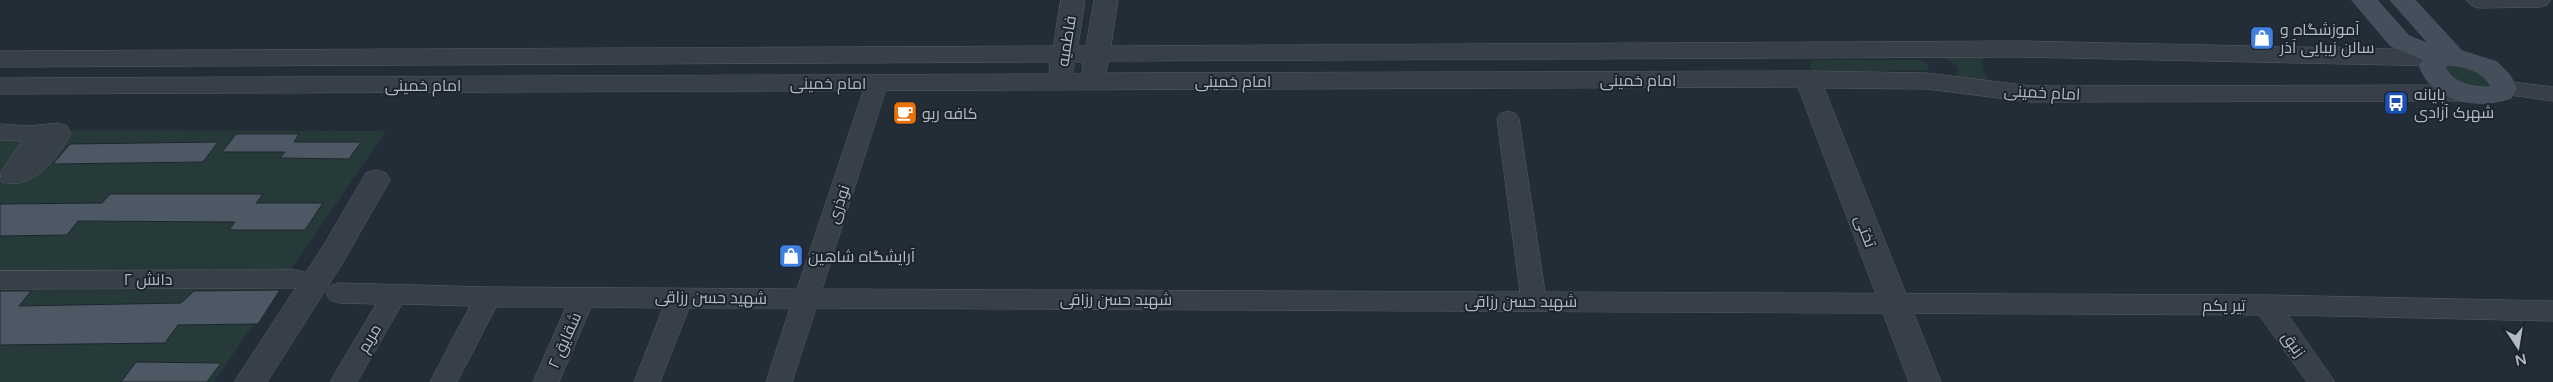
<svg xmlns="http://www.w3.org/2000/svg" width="2553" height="382" viewBox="0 0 2553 382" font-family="'Varela Round',Cairo,sans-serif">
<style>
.green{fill:#263a39}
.building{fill:#4c5863;stroke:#1e262f}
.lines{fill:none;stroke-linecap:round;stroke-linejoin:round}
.minor-casing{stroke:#555d66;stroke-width:1}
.tertiary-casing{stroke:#555d66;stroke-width:1}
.secondary-casing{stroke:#555d66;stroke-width:1}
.minor{fill:#373f48;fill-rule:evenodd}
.tertiary{fill:#373f48;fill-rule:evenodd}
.secondary{fill:#454f5b;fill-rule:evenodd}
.labels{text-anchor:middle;stroke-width:4;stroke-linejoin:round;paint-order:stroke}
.poi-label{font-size:16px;fill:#b2bac4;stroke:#1c242d;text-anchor:start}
.street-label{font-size:16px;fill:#b2bac4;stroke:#1c242d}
</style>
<rect width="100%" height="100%" fill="#232d37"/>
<g class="green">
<path d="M1988 55 1982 60C1983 71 1984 76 1993 83L1953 79 1958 70 1957 66 1940 56Z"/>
<path d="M1815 60H1920L1926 62 1929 70 1817 72 1810 68V62Z"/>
<path d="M2446 65H2467L2493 81 2491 89 2457 85 2443 68Z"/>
<path d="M0 130 386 131 214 382H0Z"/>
</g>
<g class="building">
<path d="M236 134H299L294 142H361L349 159 280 158 285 152H222Z"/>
<path d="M218 142 203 162 53 164 70 144Z"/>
<path d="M110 194H263L256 203H323L305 230H229L235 222 78 221 67 235 0 236V204L102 203Z"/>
<path d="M280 290 258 324 178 325 165 343 0 345V291H31L19 306 181 303 194 291Z"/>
<path d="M136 362 221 363 207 382H121Z"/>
</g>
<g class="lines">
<defs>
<g id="minor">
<path d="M2467 0H2550V1L2547 5 2540 7 2479 8 2472 6Z"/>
<path d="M877 76 885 78 888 83 822 289 1520 292 1497 119 1500 114 1508 111 1516 114 1519 119 1545 292 2266 295 2553 301V321L2288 315 2335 382H2307L2259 315 816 308 792 382H766L790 308H689L660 382H634L663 308 591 307 559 382H533L566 307H496L457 382H430L470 306 402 304 357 382H330L376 304 339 303 330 300 326 293 330 286 339 283 488 287 797 289 866 83 869 78Z"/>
<path d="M2504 81 2553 87V101L2496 93 2493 88 2496 83Z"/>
<path d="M59 123 67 126 71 134C57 158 33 191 2 182L0 173 22 141 0 140V124L28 126Z"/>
<path d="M296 270 305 272 309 279 305 286 296 288 0 289V271Z"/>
</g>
<g id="tertiary">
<path d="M1061 0H1085L1078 46H1086L1094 0H1118L1111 46 2019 41 2439 50 2448 52 2451 58 2448 64 2439 66 2019 57 1108 61 1106 73 1808 71 1927 73 2031 86 2466 85 2475 87 2479 93 2475 99 2466 101 2031 102 1927 89 1824 88 1941 382H1909L1798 87 0 94V78L1049 74 1050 62 0 67V51L1053 46ZM1075 62H1083L1082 74H1073Z"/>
<path d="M376 170 386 173 390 180 342 264 267 382H234L322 248 366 173Z"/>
</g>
<path id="secondary" d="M2352 0H2377L2409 36 2429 44 2390 0H2415L2462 51 2497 62 2509 74 2517 88 2511 98C2478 110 2431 102 2419 65L2423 60 2391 46ZM2448 65C2464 66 2484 71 2491 87 2475 88 2451 84 2445 66Z"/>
</defs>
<use href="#minor" class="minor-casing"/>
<use href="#tertiary" class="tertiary-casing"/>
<use href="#secondary" class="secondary-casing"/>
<use href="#minor" class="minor"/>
<use href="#tertiary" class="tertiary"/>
<use href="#secondary" class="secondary"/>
</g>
<defs>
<symbol id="shop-square" viewBox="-11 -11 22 22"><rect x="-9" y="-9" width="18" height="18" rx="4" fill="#3f7fe0" stroke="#1c242d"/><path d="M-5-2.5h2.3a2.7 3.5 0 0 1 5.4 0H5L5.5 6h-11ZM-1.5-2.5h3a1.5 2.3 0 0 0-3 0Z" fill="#fff"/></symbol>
<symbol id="bus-square" viewBox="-11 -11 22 22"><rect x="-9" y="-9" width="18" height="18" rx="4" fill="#1a4fb4" stroke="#1c242d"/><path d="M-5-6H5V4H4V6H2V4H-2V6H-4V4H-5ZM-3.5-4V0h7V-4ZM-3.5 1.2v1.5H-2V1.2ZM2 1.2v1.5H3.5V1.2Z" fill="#fff"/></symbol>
<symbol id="cafe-square" viewBox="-11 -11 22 22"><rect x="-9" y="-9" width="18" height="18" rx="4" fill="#e8710a" stroke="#1c242d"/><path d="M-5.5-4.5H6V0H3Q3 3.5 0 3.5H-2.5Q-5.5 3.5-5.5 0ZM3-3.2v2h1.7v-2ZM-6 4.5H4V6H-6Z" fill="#fff"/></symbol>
</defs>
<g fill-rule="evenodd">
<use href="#shop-square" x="2248" y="24" width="28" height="28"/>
<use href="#bus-square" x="2382" y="89" width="28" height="28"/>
<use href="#cafe-square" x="891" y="99" width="28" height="28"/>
<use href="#shop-square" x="777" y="242" width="28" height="28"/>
</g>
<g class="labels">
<g class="poi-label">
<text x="2280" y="35">آموزشگاه و<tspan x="2280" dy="18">سالن زیبایی آذر</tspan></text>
<text x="2414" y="100">پایانه<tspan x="2414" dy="18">شهرک آزادی</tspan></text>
<text x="922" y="119">کافه ریو</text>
<text x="808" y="262">آرایشگاه شاهین</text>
</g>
<g class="street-label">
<text transform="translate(1066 41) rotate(-81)" y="6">فاطمیه</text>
<text x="1638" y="86">امام خمینی</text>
<text x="1233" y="87">امام خمینی</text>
<text x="828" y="89">امام خمینی</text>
<text x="423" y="91">امام خمینی</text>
<text transform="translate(2042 92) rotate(3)" y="6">امام خمینی</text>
<text transform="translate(838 204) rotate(-72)" y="6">نوذری</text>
<text transform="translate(1866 231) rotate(69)" y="6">تختی</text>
<text x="148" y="285">دانش ۲</text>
<text transform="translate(711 297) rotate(1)" y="6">شهید حسن رزاقی</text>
<text x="1116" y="305">شهید حسن رزاقی</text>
<text x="1521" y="307">شهید حسن رزاقی</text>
<text x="2224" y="311">تیر یکم</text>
<text transform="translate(369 338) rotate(-59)" y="6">مریم</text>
<text transform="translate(564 340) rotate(-66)" y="6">شقایق ۲</text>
<text transform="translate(2294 344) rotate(54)" y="6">زنبق</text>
</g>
</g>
<g transform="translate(2518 347) rotate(168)" stroke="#1c242d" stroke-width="4" paint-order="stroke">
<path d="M0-4L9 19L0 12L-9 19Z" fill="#b2bac4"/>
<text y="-8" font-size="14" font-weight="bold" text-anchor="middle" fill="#b2bac4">N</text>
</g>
</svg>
